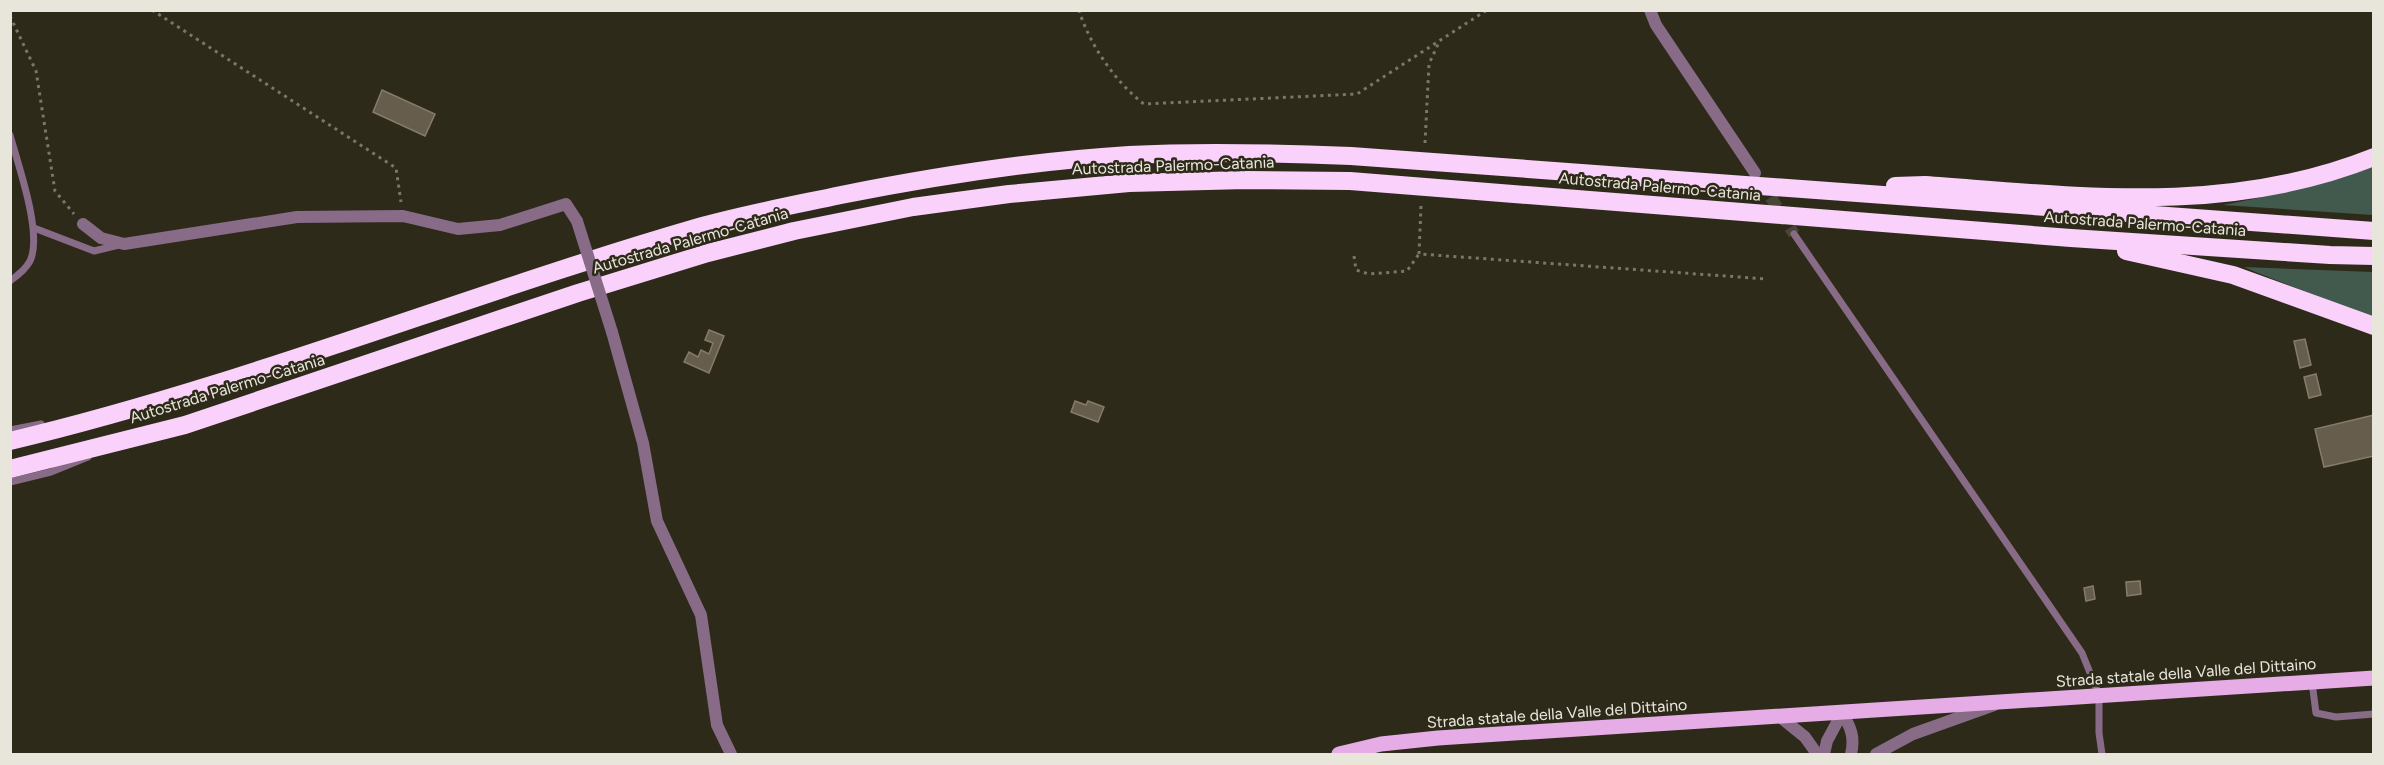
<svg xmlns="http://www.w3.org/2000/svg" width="2384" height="765" viewBox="0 0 2384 765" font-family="Figtree,sans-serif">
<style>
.green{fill:#425a4e}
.building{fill:#675d4d;stroke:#867b6b;stroke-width:1.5}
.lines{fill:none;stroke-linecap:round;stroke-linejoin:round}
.minor-tunnel{stroke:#4a4637;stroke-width:12;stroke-dasharray:12 6;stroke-linecap:butt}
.path{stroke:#7a7769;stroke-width:3;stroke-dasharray:3 4.5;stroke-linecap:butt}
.service{stroke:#876b87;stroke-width:7}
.minor{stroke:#876b87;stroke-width:12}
.primary{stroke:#e5ace5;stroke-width:15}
.motorway{stroke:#fad1fa;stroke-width:18}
.minor-bridge{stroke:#876b87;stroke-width:12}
.labels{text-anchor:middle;stroke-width:5;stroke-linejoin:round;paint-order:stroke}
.street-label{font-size:16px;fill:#e8e5db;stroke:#2e2a1a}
</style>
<rect width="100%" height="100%" fill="#2e2a1a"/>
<g class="green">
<path d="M2373 166V215L2223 205C2274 195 2325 185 2373 166Z"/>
<path d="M2244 267 2373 272V318L2258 273Z"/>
</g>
<g class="building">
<path d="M382 90 435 114 425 136 373 112Z"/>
<path d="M709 330 724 336 709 373 684 362 689 352 698 357 701 350 709 354 713 343 705 340Z"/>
<path d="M2305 339 2311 365 2300 368 2294 341Z"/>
<path d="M2316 374 2321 395 2309 398 2304 377Z"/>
<path d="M1075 401 1086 405 1088 401 1104 407 1098 422 1071 412Z"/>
<path d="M2374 415V456L2324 467 2315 429Z"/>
<path d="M2140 581 2141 594 2127 596 2126 582Z"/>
<path d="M2093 586 2095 599 2086 601 2084 588Z"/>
</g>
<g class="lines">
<path class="minor-tunnel" d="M1761 182 1794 234"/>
<g class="path">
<path d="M152 10 396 168 401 202"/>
<path d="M1079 10C1089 44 1116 83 1144 104L1357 94 1487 10"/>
<path d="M10 16 36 71 55 191 74 214"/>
<path d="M1425 143 1429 64 1439 42"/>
<path d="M1421 206 1419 254 1767 279"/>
<path d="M1354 256 1356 270 1369 274 1407 271 1419 254"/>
</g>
<g class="service">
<path d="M10 135C18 165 43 234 30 261 26 269 17 276 10 281"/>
<path d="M34 228 94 251 119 245"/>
<path d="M1794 234 2082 653 2099 695V733L2102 754"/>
<path d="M10 430 41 424"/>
<path d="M10 482 51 472 88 457"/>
<path d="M2312 682 2316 713 2336 717 2374 714"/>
</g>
<g class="minor">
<path d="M1650 10 1656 25 1755 173"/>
<path d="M83 224 101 238 124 244 297 217 403 216 458 229 500 225 566 204 577 221"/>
<path d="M612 332 643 443 657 521 701 615 717 725 731 754"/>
<path d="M1779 716 1805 737 1817 754"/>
<path d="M1824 754 1827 741 1842 713C1851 727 1855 738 1851 754"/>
<path d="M1876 754 1913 734 1994 705"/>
</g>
<path class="primary" d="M1339 754 1381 744 1438 738 2374 678"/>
<g class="motorway">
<path d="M1895 186 1925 185C2078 196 2227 216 2374 157"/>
<path d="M2126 251 2233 275 2374 326"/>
<path d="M10 441C245 385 468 294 699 227 745 214 794 205 841 195 936 176 1032 161 1129 155 1203 151 1277 153 1351 156L2374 231"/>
<path d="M10 469 185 425 578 293 708 253 794 231 913 207 1009 194 1129 183 1246 180 1350 181 2071 238 2330 255 2374 256"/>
</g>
<path class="minor-bridge" d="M577 221 612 332"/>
</g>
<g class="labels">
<g class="street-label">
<text transform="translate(1173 165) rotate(-2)" y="6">Autostrada Palermo-Catania</text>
<text transform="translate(1660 186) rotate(5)" y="6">Autostrada Palermo-Catania</text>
<text transform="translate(2145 223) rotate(4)" y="6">Autostrada Palermo-Catania</text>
<text transform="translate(690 240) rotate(-16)" y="6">Autostrada Palermo-Catania</text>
<text transform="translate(227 388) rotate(-17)" y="6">Autostrada Palermo-Catania</text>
<text transform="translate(2186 672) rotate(-4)" y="6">Strada statale della Valle del Dittaino</text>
<text transform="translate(1557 713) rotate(-4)" y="6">Strada statale della Valle del Dittaino</text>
</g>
</g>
<rect width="2384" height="765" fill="none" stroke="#e8e5db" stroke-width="24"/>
</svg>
